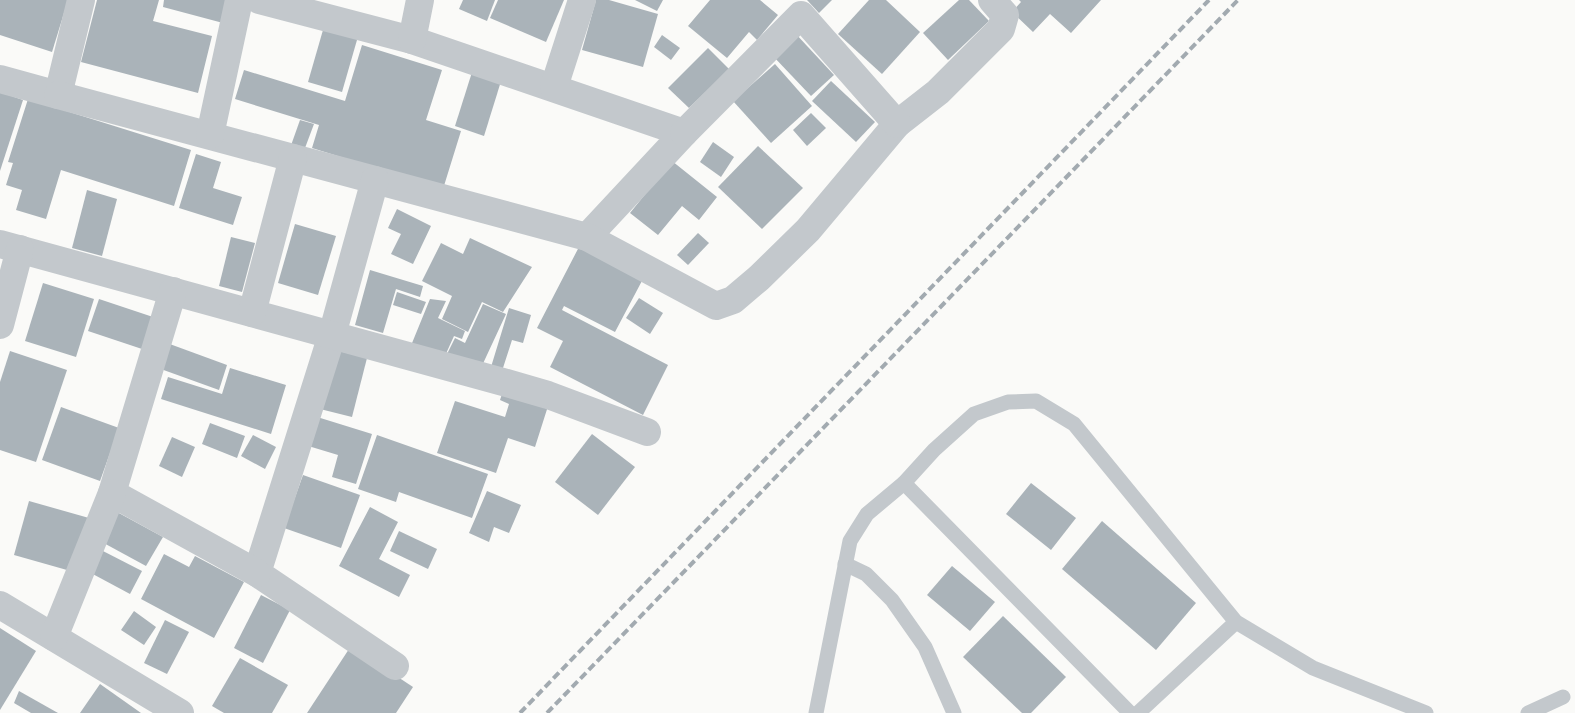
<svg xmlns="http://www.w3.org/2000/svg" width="1575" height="713" viewBox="0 0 1575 713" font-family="Roboto,sans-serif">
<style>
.building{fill:#aab3b9}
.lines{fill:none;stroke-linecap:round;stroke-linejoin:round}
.lane{stroke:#c3c8cc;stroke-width:15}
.street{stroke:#c3c8cc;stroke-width:28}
.rail{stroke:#a2aab0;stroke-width:4;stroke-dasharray:8 4;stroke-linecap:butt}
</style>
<rect width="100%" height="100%" fill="#fafaf8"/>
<g class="building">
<path d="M0 0H68L52 52 0 35Z"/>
<path d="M97 0H159L153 21 212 36 198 93 81 62Z"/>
<path d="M164 0H229L223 23 163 7Z"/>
<path d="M463 0H495L487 21 459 9Z"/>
<path d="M498 0H564L546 42 490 18Z"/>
<path d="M596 0H609L658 14 643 67 582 50Z"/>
<path d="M635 0H663L657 11Z"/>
<path d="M710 0H760L778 15 757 40 749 32 727 58 688 26Z"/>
<path d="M807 0H832L819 13Z"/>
<path d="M869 0H886L920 32 882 74 838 34Z"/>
<path d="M959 0H969L989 21 948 60 923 33Z"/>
<path d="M1019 0H1101L1071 33 1050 14 1033 32 1012 12 1021 2Z"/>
<path d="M325 23 359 33 342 92 308 82Z"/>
<path d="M795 33 834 75 811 96 772 55Z"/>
<path d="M662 35 680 48 671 60 654 47Z"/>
<path d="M362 45 442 70 426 120 461 131 443 189 312 148 319 125 235 99 244 70 345 101Z"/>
<path d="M708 48 729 69 689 108 668 88Z"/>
<path d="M775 64 812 106 771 143 733 101Z"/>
<path d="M473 69 502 78 484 136 455 126Z"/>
<path d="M831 81 875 122 856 142 812 101Z"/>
<path d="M0 92 23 100 0 171Z"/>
<path d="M28 99 191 150 174 206 61 170 46 219 16 210 22 190 6 185 13 163 8 162Z"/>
<path d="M811 113 826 128 807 146 793 130Z"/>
<path d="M300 120 314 124 302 156 289 151Z"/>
<path d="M713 142 734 157 721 177 700 162Z"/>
<path d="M758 146 803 188 762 229 718 187Z"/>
<path d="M196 154 221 162 213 188 242 197 233 225 179 208Z"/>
<path d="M672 161 717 197 699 220 682 206 658 235 630 213Z"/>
<path d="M87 190 117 199 102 256 72 248Z"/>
<path d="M397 209 431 226 413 264 391 254 401 234 388 228Z"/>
<path d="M295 224 336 236 318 295 278 283Z"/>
<path d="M698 233 709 243 688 265 677 255Z"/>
<path d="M231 237 255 243 242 292 219 286Z"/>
<path d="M470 238 532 267 503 312 482 302 468 332 442 319 452 296 422 281 441 243 463 254Z"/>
<path d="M580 245 644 277 615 332 564 306 562 310 668 365 643 415 550 367 563 341 537 328Z"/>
<path d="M370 270 423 286 420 297 396 289 383 333 355 325Z"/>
<path d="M43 283 94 299 76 357 25 341Z"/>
<path d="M397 292 426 302 421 314 393 305Z"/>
<path d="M639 298 663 313 650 334 626 318Z"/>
<path d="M99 299 156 318 145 350 88 331Z"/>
<path d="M430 299 446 301 438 318 465 331 462 339 454 336 444 358 410 348Z"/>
<path d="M483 304 506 314 480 370 447 354 455 338 465 343Z"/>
<path d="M509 308 531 315 523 343 512 340 502 371 491 367Z"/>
<path d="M167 343 227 365 219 390 158 368Z"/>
<path d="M335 350 367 358 352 417 320 409Z"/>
<path d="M10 351 67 370 36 462 0 450V382Z"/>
<path d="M230 368 286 385 271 434 161 399 168 377 222 394Z"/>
<path d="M504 388 549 403 535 447 508 438 496 473 437 453 455 401 505 417 509 404 500 400Z"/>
<path d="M61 407 119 428 100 481 42 460Z"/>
<path d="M314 416 372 434 356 484 332 477 338 455 305 445Z"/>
<path d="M210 423 245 436 237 458 202 444Z"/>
<path d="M592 434 635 467 598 515 555 482Z"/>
<path d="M253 435 276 447 265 469 241 456Z"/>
<path d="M377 435 488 474 472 518 399 492 396 502 358 489Z"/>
<path d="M172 437 195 447 182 477 159 466Z"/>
<path d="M303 475 360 495 341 548 284 528Z"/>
<path d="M1031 483 1076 518 1051 550 1006 514Z"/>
<path d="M487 491 521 505 509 533 494 527 489 542 469 533Z"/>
<path d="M29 501 89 518 74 572 14 555Z"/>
<path d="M370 507 398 522 379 559 410 575 399 597 339 566Z"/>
<path d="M117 512 163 537 146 566 100 541Z"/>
<path d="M1102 521 1196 603 1156 650 1062 569Z"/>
<path d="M399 531 437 549 428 569 390 551Z"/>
<path d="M101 550 142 571 130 594 89 572Z"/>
<path d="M164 554 189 567 195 556 244 582 214 638 141 599Z"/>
<path d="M952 566 995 602 970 631 927 595Z"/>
<path d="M261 595 290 610 263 663 234 648Z"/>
<path d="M134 611 156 627 144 645 121 630Z"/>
<path d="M1003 616 1066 677 1031 713H1022L963 657Z"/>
<path d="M165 620 189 632 167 674 144 663Z"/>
<path d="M0 628 36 651 0 710Z"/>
<path d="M351 646 413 687 396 713H307Z"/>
<path d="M240 658 288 685 272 713H224L212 706Z"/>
<path d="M100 684 141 713H80Z"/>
<path d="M19 691 58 713H31L14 703Z"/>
</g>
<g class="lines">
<g class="lane">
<path d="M904 483 1130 713"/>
<path d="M845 564 866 574 892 600 925 647 954 713"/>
<path d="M816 713 850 541 867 514 904 483 934 450 974 414 1008 402 1036 401 1074 424 1236 622 1313 668 1426 713"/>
<path d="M1138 713 1236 622"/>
<path d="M1528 713 1563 697"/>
</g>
<g class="street">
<path d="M259 0 412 40 684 133 587 237"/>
<path d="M412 40 420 0"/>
<path d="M0 79 58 95 81 0"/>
<path d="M554 87 582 0"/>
<path d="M58 95 587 237 716 306 733 300 759 278 808 230 897 124 938 92 1001 29 1005 15 992 0"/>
<path d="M684 133 801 15 897 124"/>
<path d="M210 135 239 0"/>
<path d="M375 180 332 335 257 573 395 666"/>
<path d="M0 244 503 382 548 395 647 432"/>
<path d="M173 291 112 493 257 573"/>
<path d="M252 313 293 158"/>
<path d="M0 325 20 249"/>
<path d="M0 605 180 713"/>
<path d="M54 637 112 493"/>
</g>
<g class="rail">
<path d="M520 713 1209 0"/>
<path d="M547 713 1238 0"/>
</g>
</g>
</svg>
